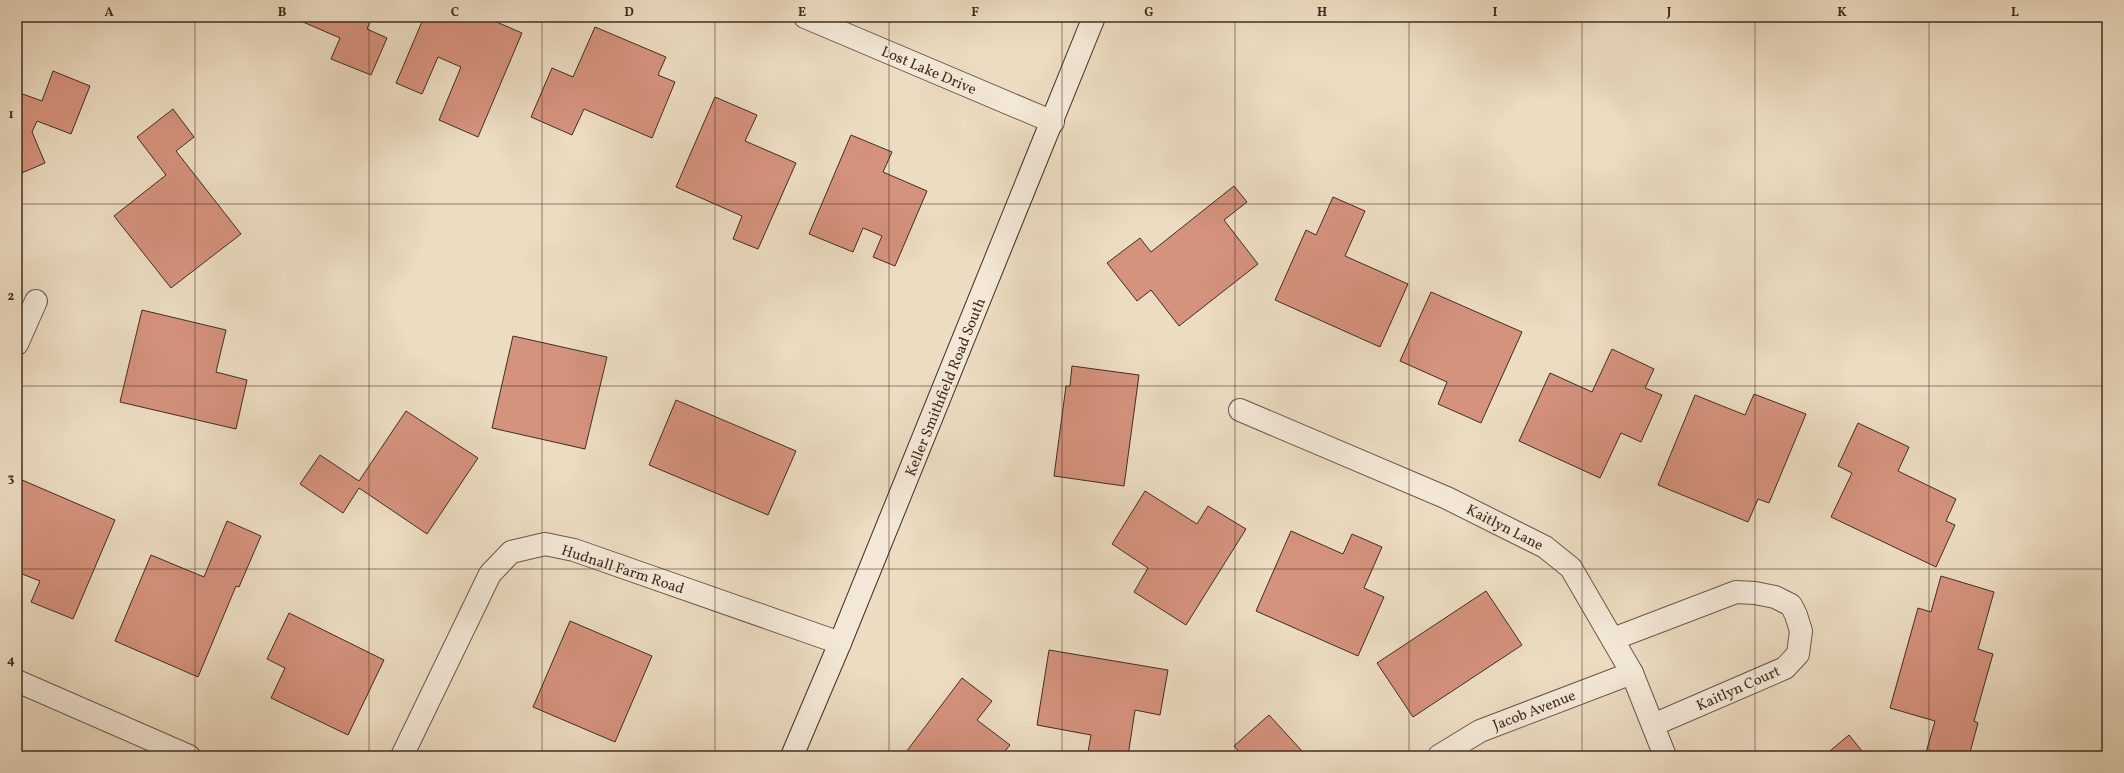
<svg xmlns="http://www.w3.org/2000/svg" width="2124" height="773" viewBox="0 0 2124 773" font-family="Vollkorn,serif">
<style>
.building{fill:#d5927d;stroke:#412c23}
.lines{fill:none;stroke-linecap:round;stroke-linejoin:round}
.minor-casing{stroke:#6c584a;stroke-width:24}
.secondary-casing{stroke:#412c23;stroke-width:24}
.minor{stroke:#f3e8d7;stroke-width:22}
.secondary{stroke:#f3e8d7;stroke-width:22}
.grid{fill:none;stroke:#412c23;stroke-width:1;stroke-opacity:0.55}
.labels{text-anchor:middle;stroke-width:3;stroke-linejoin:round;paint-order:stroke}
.street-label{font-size:15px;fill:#412c23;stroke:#f3e8d7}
.neatline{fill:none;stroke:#412c23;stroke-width:1.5}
.grid-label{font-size:13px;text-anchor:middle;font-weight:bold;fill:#412c23}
</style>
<rect width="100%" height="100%" fill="#ecdcc1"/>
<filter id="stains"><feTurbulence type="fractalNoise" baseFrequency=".005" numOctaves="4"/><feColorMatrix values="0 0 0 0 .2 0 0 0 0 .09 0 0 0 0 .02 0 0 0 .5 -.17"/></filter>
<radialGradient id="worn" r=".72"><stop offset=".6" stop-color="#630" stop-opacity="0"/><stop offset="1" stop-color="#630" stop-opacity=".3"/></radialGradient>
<g class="building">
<path d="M305 17H372L367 29 387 38 371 75 331 59 340 38 303 22Z"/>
<path d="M424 17H485L522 33 478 137 439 120 461 67 438 57 422 94 396 83Z"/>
<path d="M595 27 666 57 658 75 675 82 652 138 584 109 572 135 531 117 552 68 573 77Z"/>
<path d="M53 71 90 86 71 134 37 121 32 132 45 163 17 175V92L42 101Z"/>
<path d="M715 97 757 115 745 141 796 163 758 249 733 239 742 216 676 187Z"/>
<path d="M173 109 194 137 176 151 241 234 171 288 114 216 166 175 137 137Z"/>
<path d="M851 135 892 152 883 172 927 191 895 266 873 257 882 236 863 228 853 252 809 234Z"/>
<path d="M1234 186 1247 202 1224 220 1258 264 1179 326 1151 290 1137 301 1107 263 1140 238 1151 252Z"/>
<path d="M1333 197 1365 211 1345 256 1408 284 1380 347 1275 300 1306 230 1316 235Z"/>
<path d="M1431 292 1522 332 1481 423 1438 404 1447 382 1400 361Z"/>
<path d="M142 310 226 330 216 372 247 380 236 429 120 402Z"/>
<path d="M513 336 607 357 585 449 492 428Z"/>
<path d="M1612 349 1654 369 1645 388 1662 395 1641 442 1621 433 1600 478 1519 441 1550 373 1592 392Z"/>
<path d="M1072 366 1139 375 1124 486 1054 476 1066 386H1070Z"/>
<path d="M1754 394 1806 414 1769 503 1758 499 1748 522 1658 485 1695 395 1745 415Z"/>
<path d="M676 400 796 451 768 515 649 465Z"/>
<path d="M406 411 478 458 427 534 359 488 343 513 300 484 320 455 359 481Z"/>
<path d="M1858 423 1909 447 1898 471 1956 499 1946 521 1955 525 1936 567 1831 517 1852 473 1838 466Z"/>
<path d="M22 480 115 520 73 619 31 602 40 581 17 572V493Z"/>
<path d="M1145 491 1197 524 1208 506 1246 529 1186 625 1134 592 1148 568 1112 544Z"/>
<path d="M227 521 261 536 239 587 236 586 198 677 115 641 151 555 204 577Z"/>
<path d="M1291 531 1343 554 1352 534 1382 547 1364 588 1384 597 1358 656 1256 611Z"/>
<path d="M1941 576 1994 592 1978 649 1993 654 1974 721 1978 723 1969 756H1925L1935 721 1890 708 1918 608 1931 612Z"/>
<path d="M1486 591 1522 645 1413 717 1377 663Z"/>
<path d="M289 613 384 660 348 735 271 698 285 668 267 659Z"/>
<path d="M570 621 652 656 615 742 533 707Z"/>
<path d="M1049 650 1168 670 1160 715 1135 710 1128 756H1110L1088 752 1091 735 1037 725Z"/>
<path d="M962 678 992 701 977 720 1010 745 1001 756H903Z"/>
<path d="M1269 715 1302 751 1297 756H1243L1234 746Z"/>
<path d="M1849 735 1866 756H1824Z"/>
</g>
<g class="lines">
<defs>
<g id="minor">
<path d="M805 17 1053 122"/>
<path d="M17 344 36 301"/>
<path d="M1240 410 1447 498 1545 547 1571 568 1632 673 1665 756"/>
<path d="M1613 639 1736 592 1755 593 1775 597 1791 605 1796 615 1801 631 1798 654 1785 668 1653 725"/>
<path d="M17 681 189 756"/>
<path d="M402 756 490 574 511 552 545 544 574 550 840 643"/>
<path d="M1439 756 1480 731 1632 673"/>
</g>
<path id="secondary" d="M792 756 840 643 1094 17"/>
</defs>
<use href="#minor" class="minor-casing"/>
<use href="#secondary" class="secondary-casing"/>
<use href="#minor" class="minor"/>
<use href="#secondary" class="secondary"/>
</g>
<path class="grid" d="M195 17V756M369 17V756M542 17V756M715 17V756M889 17V756M1062 17V756M1235 17V756M1409 17V756M1582 17V756M1755 17V756M1929 17V756M17 204H2107M17 386H2107M17 569H2107"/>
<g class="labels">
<g class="street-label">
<text transform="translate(929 70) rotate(23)" y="5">Lost Lake Drive</text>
<text transform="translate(945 387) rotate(-68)" y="5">Keller Smithfield Road South</text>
<text transform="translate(1505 527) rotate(27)" y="5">Kaitlyn Lane</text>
<text transform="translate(623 569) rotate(18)" y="5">Hudnall Farm Road</text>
<text transform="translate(1738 688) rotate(-24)" y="5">Kaitlyn Court</text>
<text transform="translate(1534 710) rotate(-21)" y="5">Jacob Avenue</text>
</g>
</g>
<rect width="2124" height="773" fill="none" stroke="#ecdcc1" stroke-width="44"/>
<rect x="22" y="22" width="2080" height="729" class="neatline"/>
<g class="grid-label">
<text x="109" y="16">A</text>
<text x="282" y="16">B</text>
<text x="455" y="16">C</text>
<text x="629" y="16">D</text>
<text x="802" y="16">E</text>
<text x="975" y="16">F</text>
<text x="1149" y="16">G</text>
<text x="1322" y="16">H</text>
<text x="1495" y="16">I</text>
<text x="1669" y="16">J</text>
<text x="1842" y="16">K</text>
<text x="2015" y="16">L</text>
<text x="11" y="118">1</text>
<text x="11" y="300">2</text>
<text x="11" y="482">3</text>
<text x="11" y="664">4</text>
</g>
<rect width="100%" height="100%" filter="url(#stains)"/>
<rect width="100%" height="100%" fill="url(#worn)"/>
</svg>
